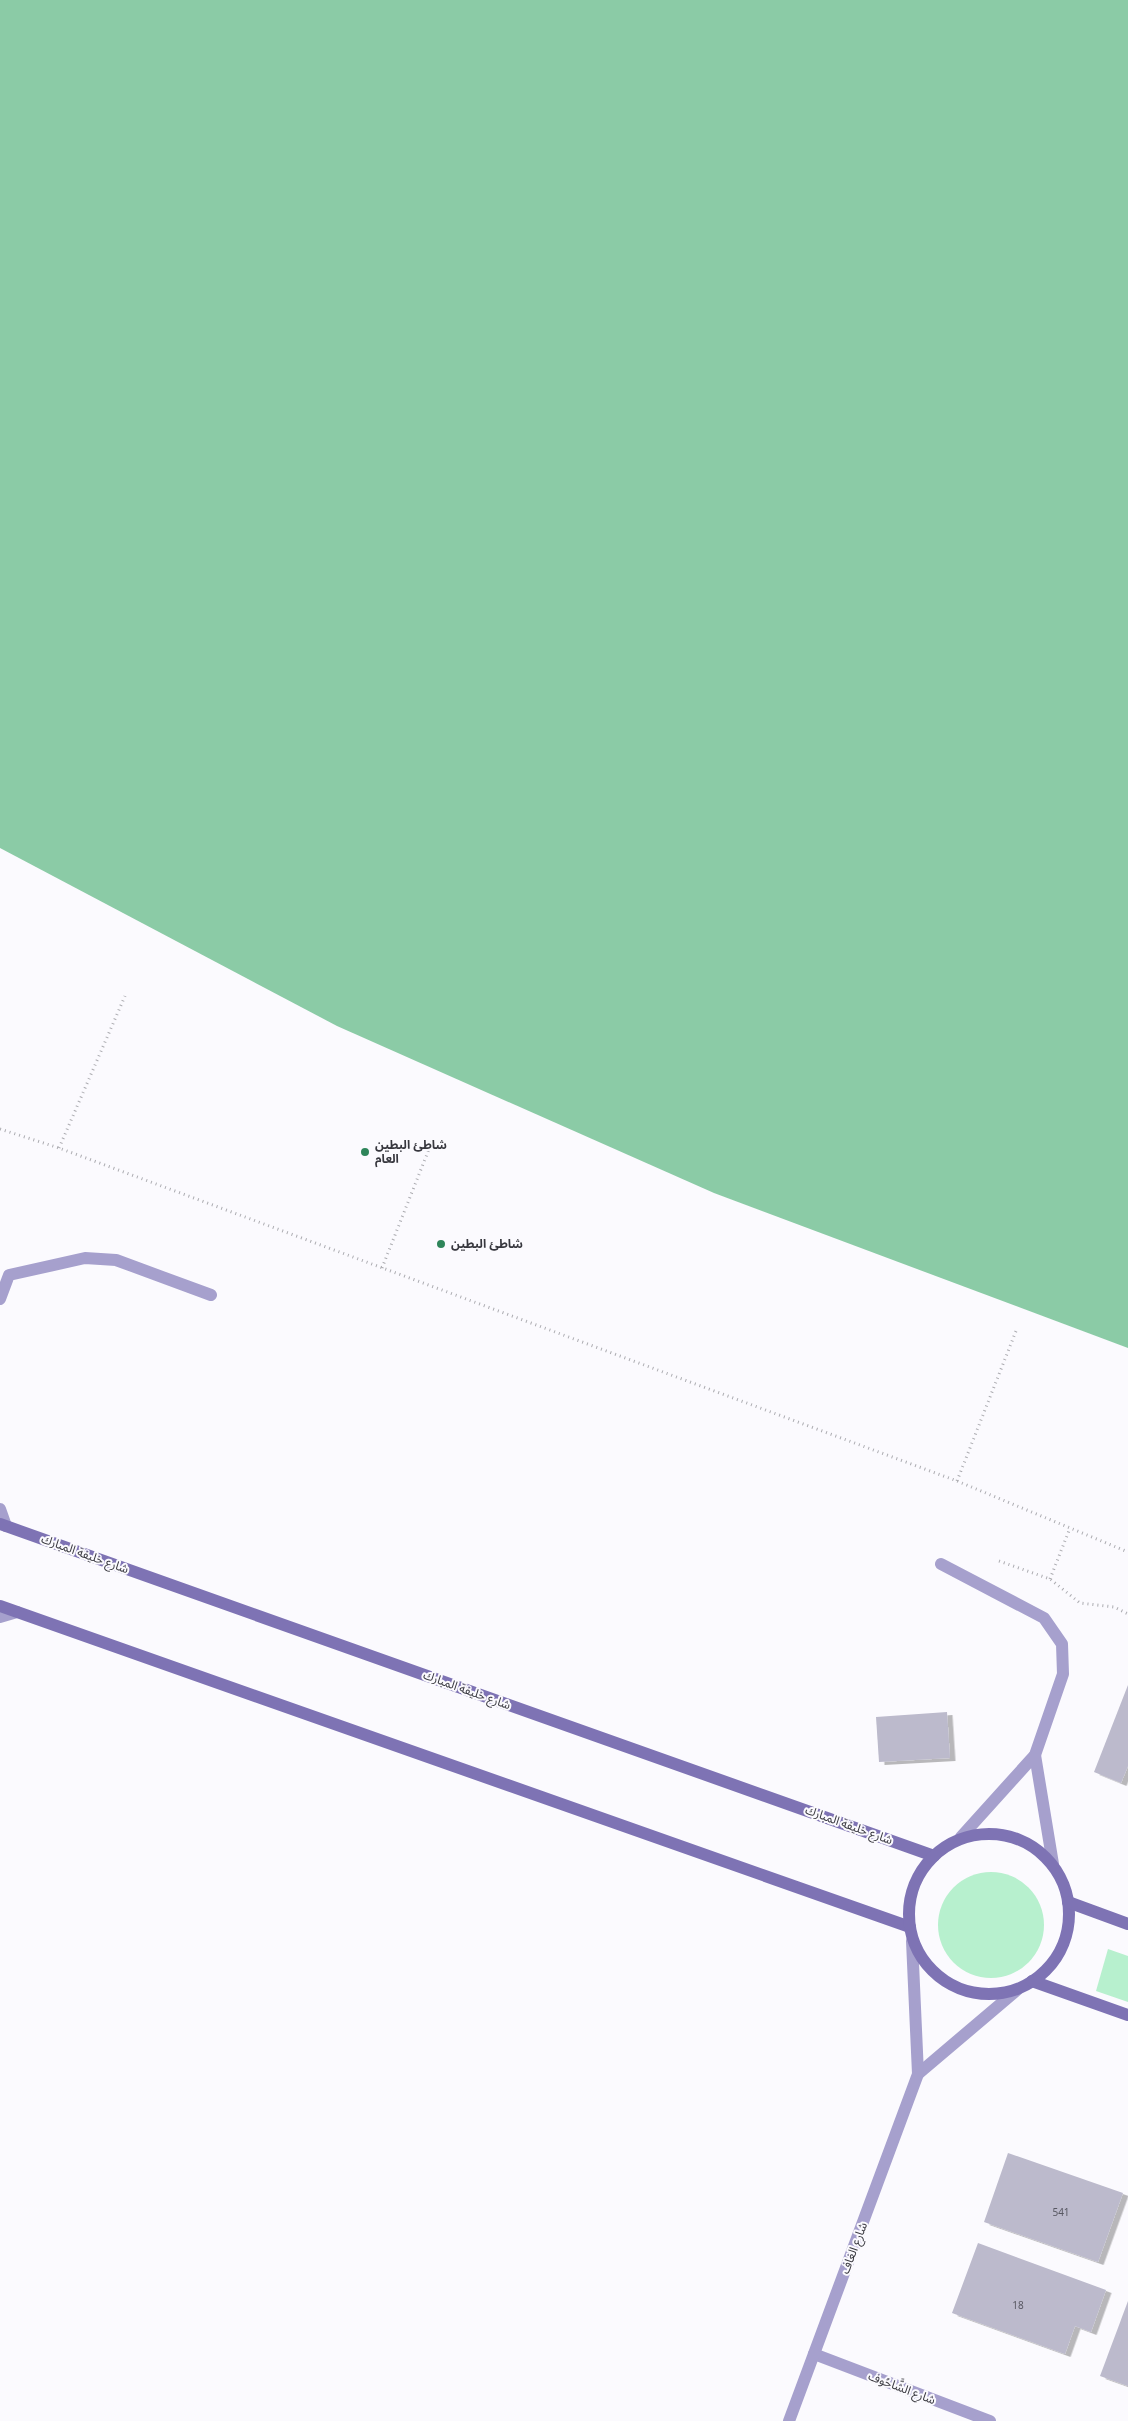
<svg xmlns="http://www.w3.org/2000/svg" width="1128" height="2421" viewBox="0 0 1128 2421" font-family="'Noto Sans','Noto Sans Arabic',sans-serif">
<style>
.green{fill:#b7f0ce}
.water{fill:#8bcba6}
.building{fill:#bcbacc;filter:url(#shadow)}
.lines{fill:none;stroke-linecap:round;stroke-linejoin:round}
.path{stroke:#acacb1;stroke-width:3;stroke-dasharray:1 4;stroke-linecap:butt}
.lane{stroke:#a6a0cd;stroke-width:12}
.street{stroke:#a6a0cd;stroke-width:12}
.secondary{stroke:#7e73b4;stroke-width:12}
.poi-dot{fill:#2e855a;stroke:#fbfafe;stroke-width:2}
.labels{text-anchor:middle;stroke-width:4;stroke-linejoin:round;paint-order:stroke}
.number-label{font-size:10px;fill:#585862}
.poi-label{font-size:12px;font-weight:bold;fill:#37373e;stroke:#fbfafe;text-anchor:start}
.street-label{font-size:12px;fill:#37373e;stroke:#fbfafe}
</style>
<defs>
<filter id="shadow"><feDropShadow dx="5.5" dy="3" stdDeviation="0" flood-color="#0004"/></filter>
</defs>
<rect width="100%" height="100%" fill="#fbfafe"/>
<g class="green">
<circle cx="991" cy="1925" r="53"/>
<path d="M1108 1949 1128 1956V2002L1096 1991Z"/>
</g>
<path class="water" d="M0 0H1128V1348L714 1193 337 1026 0 848Z"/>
<g class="building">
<path d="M1128 1685V1766L1121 1783 1094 1772Z"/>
<path d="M947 1712 950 1758 879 1762 876 1717Z"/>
<path d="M1008 2153 1123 2193 1098 2262 984 2222Z"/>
<path d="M978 2243 1106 2290 1091 2332 1075 2326 1065 2354 952 2313Z"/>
<path d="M1128 2301V2386L1100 2376Z"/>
</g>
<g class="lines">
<g class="path">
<path d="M0 1129 59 1148 957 1481 1128 1552"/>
<path d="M59 1148 125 996"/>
<path d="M382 1268 433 1139"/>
<path d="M957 1481 1016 1331"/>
<path d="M999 1561 1050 1579 1080 1603 1114 1607 1128 1614"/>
<path d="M1050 1579 1070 1528"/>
</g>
<g class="lane">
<path d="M0 1299 9 1275 85 1258 116 1260 211 1295"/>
<path d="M0 1509 6 1526"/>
<path d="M941 1564 1044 1618 1062 1644 1063 1674 1035 1755 961 1837"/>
<path d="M1035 1755 1053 1864"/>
</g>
<g class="street">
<path d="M0 1617 17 1612"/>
<path d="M918 2074 1017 1990"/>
<path d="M814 2354 990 2421"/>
<path d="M789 2421 918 2074 912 1941"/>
</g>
<g class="secondary">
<path d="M0 1524 934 1856"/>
<path d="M0 1606 910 1927"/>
<circle cx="989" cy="1914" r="80"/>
<path d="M1068 1902 1128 1924"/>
<path d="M1032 1981 1128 2015"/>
</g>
</g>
<g class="poi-dot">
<circle cx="365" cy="1152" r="5"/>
<circle cx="441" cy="1244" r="5"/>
</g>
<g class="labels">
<g class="number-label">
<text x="1061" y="2216">541</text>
<text x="1018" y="2309">18</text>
</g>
<g class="poi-label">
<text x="375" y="1149">شاطئ البطين<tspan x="375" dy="14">العام</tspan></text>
<text x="451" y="1248">شاطئ البطين</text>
</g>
<g class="street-label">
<text transform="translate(85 1554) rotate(20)" y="4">شارع خليفة المبارك</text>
<text transform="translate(467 1690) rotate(20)" y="4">شارع خليفة المبارك</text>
<text transform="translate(849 1825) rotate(20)" y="4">شارع خليفة المبارك</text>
<text transform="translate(854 2248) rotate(-69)" y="4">شارع الغاف</text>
<text transform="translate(902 2388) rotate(21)" y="4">شارع الشَّاحُوف</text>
</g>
</g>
</svg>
